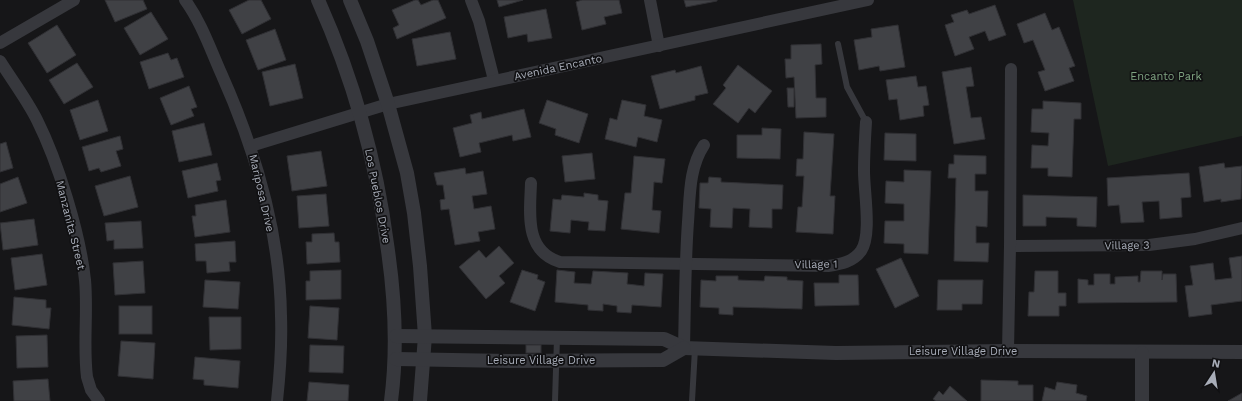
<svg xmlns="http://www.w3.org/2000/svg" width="1242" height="401" viewBox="0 0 1242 401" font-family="'Work Sans',sans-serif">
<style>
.green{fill:#1e261f}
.building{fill:#404145;stroke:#303034}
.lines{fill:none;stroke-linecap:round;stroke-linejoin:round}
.service{stroke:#37383d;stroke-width:6}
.minor{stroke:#37383d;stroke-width:12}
.tertiary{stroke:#37383d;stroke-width:14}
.labels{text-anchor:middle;stroke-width:3.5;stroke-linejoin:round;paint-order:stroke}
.street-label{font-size:11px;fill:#a8adb8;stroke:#111113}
.park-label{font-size:11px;fill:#7fa381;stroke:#111113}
</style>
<rect width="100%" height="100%" fill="#161618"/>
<path class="green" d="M1073 0H1242V136L1108 166Z"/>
<g class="building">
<path d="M105 0H143L147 9 115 22Z"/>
<path d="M249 0H261L271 19 242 34 229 10Z"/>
<path d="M415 0H418L421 5 433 0H438L446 18 397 39 393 28 399 25 392 10Z"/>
<path d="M497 0H523L499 7Z"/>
<path d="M582 0H619L622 13 604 17 606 24 582 30 576 2Z"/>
<path d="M684 0H717V1L686 7Z"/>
<path d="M995 5 1006 35 989 41 985 31 969 37 974 49 955 56 945 25 954 22 951 15 967 10 969 14Z"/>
<path d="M546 9 552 38 528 42 527 34 508 38 504 17Z"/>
<path d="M151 12 168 39 140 55 124 28Z"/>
<path d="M1045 13 1052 30 1059 27 1075 66 1069 68 1074 81 1045 91 1038 72 1045 70 1033 40 1024 43 1017 24Z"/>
<path d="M57 25 76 55 47 73 28 43Z"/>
<path d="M898 25 905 67 880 71 879 66 859 70 854 40 872 37 871 29Z"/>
<path d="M275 29 286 60 258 70 246 40Z"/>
<path d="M450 32 456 59 417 66 412 39Z"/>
<path d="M821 44 822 64 815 65 816 98H826V117L796 118 794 77 786 78 785 59H791V45Z"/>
<path d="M168 53 171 60 177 58 184 77 149 89 140 62Z"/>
<path d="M77 63 93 87 64 104 49 80Z"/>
<path d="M295 64 303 98 270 106 262 72Z"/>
<path d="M738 65 772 91 755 113 749 108 738 123 713 104 726 88 723 85Z"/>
<path d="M701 66 708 93 695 96V100L660 109 651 76 675 70 676 73Z"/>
<path d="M971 67 974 86 966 87 971 118 981 117 985 139 954 144 942 72Z"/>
<path d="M916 76 918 87 926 86 929 105 923 106 924 116 900 120 897 99 889 100 886 80Z"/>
<path d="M189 86 197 107 191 109 194 116 171 125 160 98Z"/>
<path d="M787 88H794V107H788Z"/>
<path d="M98 100 108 131 80 140 70 110Z"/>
<path d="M547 100 588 114 579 143 555 135 556 129 539 123Z"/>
<path d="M622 100 646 105 644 116 662 120 657 142 638 137 636 147 605 139 610 118 617 120Z"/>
<path d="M1043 101 1081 103V119H1074L1072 177 1048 176V168H1031L1032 145 1048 146 1049 133 1031 132 1032 109H1043Z"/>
<path d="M524 109 531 137 513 141 512 135 479 143 481 152 460 157 453 128 472 123 470 115 481 112 482 119Z"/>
<path d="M204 123 212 155 179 162 172 131Z"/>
<path d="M762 128 781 129 780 159 737 158V135H762Z"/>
<path d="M804 132 834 134 830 196H835L833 234 796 232 798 207H802L804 176H796L797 159H803Z"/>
<path d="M885 133 916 134V161L884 160Z"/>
<path d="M120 136 123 149 116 151 121 166 101 172 99 168 89 171 82 147Z"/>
<path d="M6 142 13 168 0 172V144Z"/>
<path d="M321 151 327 186 292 191 287 156Z"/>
<path d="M592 153 595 179 565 182 562 156Z"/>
<path d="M954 155 986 156V174H975V191H988L987 227 976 226V243H989L988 262 954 261 956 178H948L949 164H954Z"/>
<path d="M634 156 665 159 662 183 654 182 652 210 661 211 659 233 621 229 625 193H631Z"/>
<path d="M217 163 221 180 216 181 218 191 188 198 182 171Z"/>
<path d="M1224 163 1225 168 1242 166 1241 199 1221 202V199L1204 202 1199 167Z"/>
<path d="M465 168 466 174 483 171 487 194 472 196 474 209 491 206 495 229 478 232 480 241 455 245 449 209 441 210 440 200 445 199 443 185H437L434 173Z"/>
<path d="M904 170 931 171 928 254 904 253V244L884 243 885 221H904V204L885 203 886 181 904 182Z"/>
<path d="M1189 173 1191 197 1181 198 1182 217 1160 219 1159 201 1142 202 1144 222 1121 223 1119 205 1108 206 1107 178Z"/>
<path d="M130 176 138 207 104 216 95 186Z"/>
<path d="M18 177 27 203 0 212V184Z"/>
<path d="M709 177 721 178V182L783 185 782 209H772V228L749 227 750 209 733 208 732 228 710 227 711 209 699 208 700 183H708Z"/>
<path d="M584 193 598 195V200L608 201 605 231 588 230 589 222 571 220 570 233 550 231 553 199 561 200 562 195 584 197Z"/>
<path d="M326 194 329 226 299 228 297 196Z"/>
<path d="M1023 195 1097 197 1096 227 1077 226V218L1046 217V226H1023Z"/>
<path d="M226 200 230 232 195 237 192 216H196L195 205Z"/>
<path d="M34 219 38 245 3 250 0 223Z"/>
<path d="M141 221 143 248 114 249V240L107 241 105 223Z"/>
<path d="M334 233 335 242H339L340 262 307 264 306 242H312V234Z"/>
<path d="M235 241 236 262H229L230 271 207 273 206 261H196L195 244Z"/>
<path d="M499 246 514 263 499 276 505 283 486 299 459 267 479 250 486 258Z"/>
<path d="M42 254 47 285 15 290 11 258Z"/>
<path d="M1242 256V301L1211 305 1212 314 1189 317 1185 286 1193 285 1190 266 1213 263 1215 280 1232 278 1229 258Z"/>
<path d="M901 258 919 296 895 308 876 269Z"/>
<path d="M143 261 145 293 115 295 113 263Z"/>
<path d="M341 270V299L306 300V281H310V271Z"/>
<path d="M522 270 538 275 537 279 545 282 535 311 510 302Z"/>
<path d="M557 270 575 272 574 283 591 284 593 271 628 273 627 284 644 286 645 273 663 274 661 307 632 305 631 313 617 312V306L603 304V311L588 310V305L555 302Z"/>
<path d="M1035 271H1058V293H1066V306H1059V316H1028L1029 292H1034Z"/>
<path d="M1141 271H1162V280L1163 274H1176L1177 302 1078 303V279L1088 280V285H1094V274H1110V284H1115V277L1138 276V282H1140Z"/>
<path d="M839 275H858L859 305 815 306 814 283H839Z"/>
<path d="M716 276H738V280L764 281 765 276 787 277V280L803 281 802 309 733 307V315L719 314V308L700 307 701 280 716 281Z"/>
<path d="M205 280 240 282 238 309 203 307Z"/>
<path d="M938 280H983L982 304H962V310H937Z"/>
<path d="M14 297 46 300V308H51L49 329 12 325Z"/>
<rect x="119" y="306" width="33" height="28"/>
<path d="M310 306 339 308 337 340 308 338Z"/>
<path d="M209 317H241V349L210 350Z"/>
<path d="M47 335 48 367 17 368 16 336Z"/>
<path d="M121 341 155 343 153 379 118 376Z"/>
<path d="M310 345 344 346 343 373 309 372Z"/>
<rect x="526" y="345" width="15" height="8"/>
<path d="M195 357 240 361 238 388 204 385V380L193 379Z"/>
<path d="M48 379 50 401H14L13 381Z"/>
<path d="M981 380 1018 381V385H1033V401H981Z"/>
<path d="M309 382 349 385 348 401H307Z"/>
<path d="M1057 382 1077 385 1076 393 1087 396 1086 401H1042L1045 387 1055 390Z"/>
<path d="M950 386 967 401H936L933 399 939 391 943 395Z"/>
<path d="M1242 393V401H1228Z"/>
</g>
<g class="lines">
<g class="service">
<path d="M838 44 847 87 866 122"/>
<path d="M555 401 557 338"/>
<path d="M692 401 695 349"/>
</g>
<g class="minor">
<path d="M185 0C201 22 210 48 221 73 255 149 280 233 281 316 282 344 280 373 277 401"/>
<path d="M471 0 479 21 494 80"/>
<path d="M650 0 659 46"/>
<path d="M0 43 74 0"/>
<path d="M0 61C12 80 27 100 37 120 58 162 80 233 85 280 88 312 83 345 87 377L91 390 99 401"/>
<path d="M251 146 388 104 868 0"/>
<path d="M531 183C530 213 524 251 560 262L828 266C841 264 853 262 861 251 872 235 864 192 864 171 864 155 865 138 866 122"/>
<path d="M1010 246 1149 245 1195 239 1242 228"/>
<path d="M684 348C685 306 685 264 688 222 690 195 689 168 704 145"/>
<path d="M1008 351 1010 246 1011 69"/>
</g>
<g class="tertiary">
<path d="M318 0C353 78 376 159 387 244 395 297 398 348 391 401"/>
<path d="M350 0 367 41 388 104 407 173 414 213 420 266 425 336 420 401"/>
<path d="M396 336 664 339 684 348 836 353 1008 351 1242 352"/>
<path d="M396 359 509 361 663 360 684 348"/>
<path d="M1142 401V353"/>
</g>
</g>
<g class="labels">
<g class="street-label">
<text transform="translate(558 67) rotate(-12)" y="4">Avenida Encanto</text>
<text transform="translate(262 193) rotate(77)" y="4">Mariposa Drive</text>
<text transform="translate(378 196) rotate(79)" y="4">Los Pueblos Drive</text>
<text transform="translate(71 225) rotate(76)" y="4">Manzanita Street</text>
<text transform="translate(1127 245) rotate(-1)" y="4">Village 3</text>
<text transform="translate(816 264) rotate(-1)" y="4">Village 1</text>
<text x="963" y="355">Leisure Village Drive</text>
<text x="541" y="364">Leisure Village Drive</text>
</g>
<g class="park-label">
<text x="1166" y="80">Encanto Park</text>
</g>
</g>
<g transform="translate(1214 373) rotate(12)" stroke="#111113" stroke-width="3" paint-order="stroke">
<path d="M0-3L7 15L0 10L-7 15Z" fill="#a8adb8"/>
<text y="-6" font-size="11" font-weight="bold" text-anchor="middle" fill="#a8adb8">N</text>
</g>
</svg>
